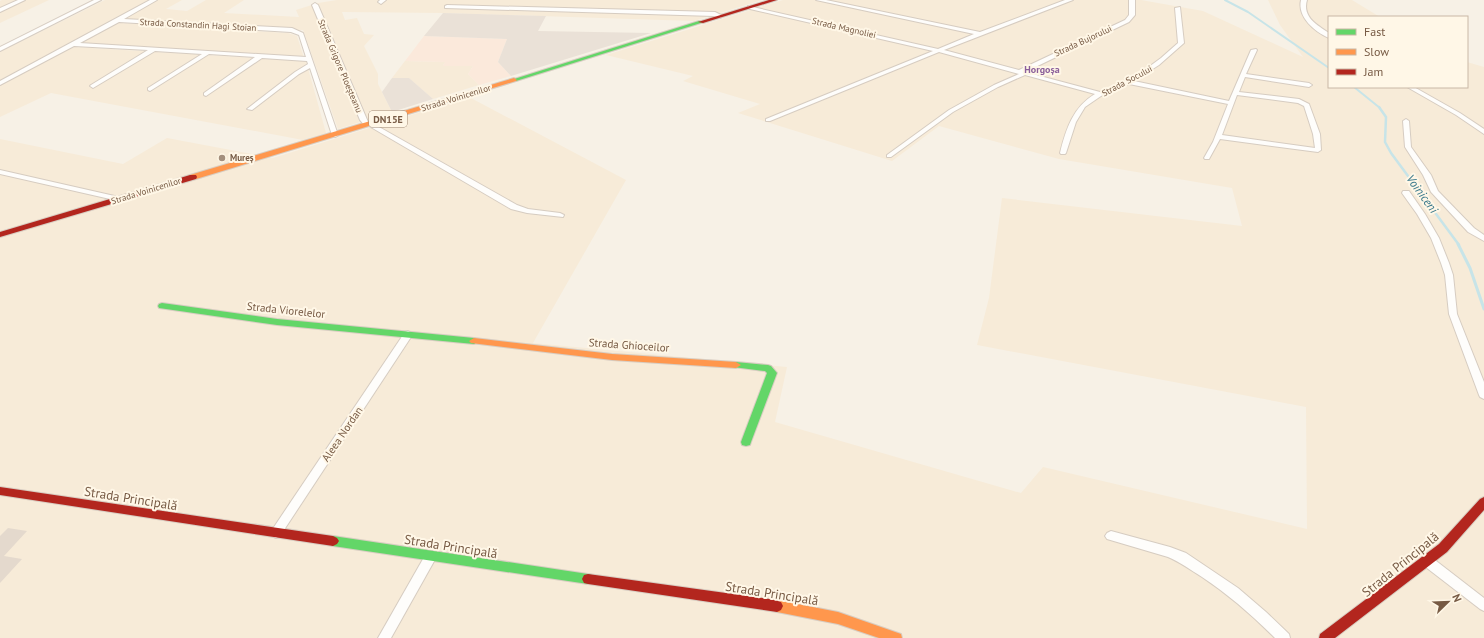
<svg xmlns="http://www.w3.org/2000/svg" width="1484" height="638" viewBox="0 0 1484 638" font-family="'PT Sans',sans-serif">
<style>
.residential{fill:#f7ebd8}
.commercial{fill:#fbe9db}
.industrial{fill:#eae1d7}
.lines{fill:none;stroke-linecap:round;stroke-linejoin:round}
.stream-far2{stroke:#c7e4e8;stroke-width:2}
.stream-far1{stroke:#c7e4e8;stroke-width:2.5}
.stream{stroke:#c7e4e8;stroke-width:3}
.building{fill:#e4d9cd}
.street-casing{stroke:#d6ccc1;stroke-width:2}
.fast-casing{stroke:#d8cdc2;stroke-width:2}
.slow-casing{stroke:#d8cdc2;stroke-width:2}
.jam-casing{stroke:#d8cdc2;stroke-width:2}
.street{fill:#fefdfb;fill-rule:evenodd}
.fast{fill:#63d668;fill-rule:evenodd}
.slow{fill:#ff974d;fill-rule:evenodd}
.jam{fill:#b3261e;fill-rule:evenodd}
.poi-dot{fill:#a48f7d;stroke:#fff7e7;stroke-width:1.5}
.labels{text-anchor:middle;stroke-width:4;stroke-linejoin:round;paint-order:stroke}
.far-street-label{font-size:9px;fill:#775a44;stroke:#fff7e7}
.far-poi-label{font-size:9px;font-weight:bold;fill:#775a44;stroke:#fff7e7;text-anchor:start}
.far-neighbourhood-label{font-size:10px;font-weight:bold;fill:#8b5f9b;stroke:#fff7e7}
.shield{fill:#fff7e7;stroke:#a08975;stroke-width:1}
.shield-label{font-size:10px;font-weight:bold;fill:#775a44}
.street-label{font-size:11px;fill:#775a44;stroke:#fff7e7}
.water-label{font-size:12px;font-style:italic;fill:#3c7a8c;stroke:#fff7e7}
.near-street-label{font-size:13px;fill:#775a44;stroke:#fff7e7}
</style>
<rect width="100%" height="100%" fill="#f7f1e6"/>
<g class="residential">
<path d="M2 0H49L0 23V1Z"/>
<path d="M105 0H182L166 9 187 11 206 0H244L224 13 299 17 296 10 318 3 337 0H762L694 21 443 13 342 12 345 20 357 18 364 34 374 35 364 46 378 74V84L392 112 338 129 303 30 117 20 0 81V52Z"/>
<path d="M783 0H1141L1203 11 1303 57 1280 25 1268 0H1352L1380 17H1329V87H1467V62L1484 67V638H0V139L123 164 167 138 273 158 469 97 626 180 533 343 787 367 775 422 1021 493 1043 467 1307 529 1306 407 977 345 989 298 1002 198 1242 226 1232 188 1059 159 939 126 892 161 738 113 760 104 683 81 693 76 606 55Z"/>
<path d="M121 23 288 33 297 36 304 58 78 43 115 24Z"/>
<path d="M75 47 306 61 326 133 303 140 51 93 0 117V85L69 48Z"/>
<path d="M405 61 446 62 443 65 473 66 468 74 479 85 433 99 409 78H392Z"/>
</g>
<path class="commercial" d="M424 36 507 39 498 62 511 76 479 85 468 74 473 66H443L445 62 405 61Z"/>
<g class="industrial">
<path d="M443 13 546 16 538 31 651 33 511 76 498 62 507 39 424 36Z"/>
<path d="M392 78H409L433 99 392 112 382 92Z"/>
</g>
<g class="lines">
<g class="stream-far2">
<path d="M1225 0 1248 12 1329 68"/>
<path d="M1354 87 1380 108"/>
</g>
<path class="stream-far1" d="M1379 107 1386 117 1385 142 1391 153 1459 245"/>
<path class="stream" d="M1458 244 1470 268 1484 309"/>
</g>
<path class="building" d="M8 528 27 531 4 556 22 559 0 583V536Z"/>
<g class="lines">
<defs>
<g id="street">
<path d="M18 0H25L0 12V8Z"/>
<path d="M94 0H101L0 51V47Z"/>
<path d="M150 0H157L124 19 292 28 303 33 338 135 337 136 335 137 332 135 310 68 299 74 252 110 247 109 295 72 308 64 307 61 262 58 206 96 204 95V93L255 57 209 54 150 91 148 90V88L202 54 155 51 93 88 90 86 91 85 148 50 74 46 0 85V81ZM119 22 291 32 299 35 306 57 80 43Z"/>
<path d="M380 0H386L381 4 378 2Z"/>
<path d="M816 0H826L980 32 1065 0H1073L944 50 1019 70 1125 20 1129 15V0H1135V15L1129 22 1025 72 1100 92 1122 83 1142 72 1161 58 1178 43 1175 8 1180 7 1184 43 1159 65 1134 81 1229 101 1251 50 1256 49 1257 50 1246 74 1309 83 1312 85 1309 87 1245 77 1239 92 1299 99 1309 104 1320 134 1321 150 1318 152 1220 139 1209 159H1205L1204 158 1213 142 1228 104 1129 84 1101 96 1085 107 1076 122 1066 153 1065 154H1061L1060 153C1066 129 1073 107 1095 94L1025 75 998 87 953 112 891 157H887V155L949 110 994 85 1019 74 939 52 770 121H766V119L933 51 750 9 748 8V6L938 49 974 34ZM1237 95 1298 103 1304 106 1313 134 1315 148 1222 135Z"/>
<path d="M1301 0H1307C1302 17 1317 25 1329 33V38C1315 32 1297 17 1301 0Z"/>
<path d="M315 3 318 5 368 122 372 123 517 205 528 209 560 213 564 215 563 217 527 213 511 209 369 126H365L360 120 312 5Z"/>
<path d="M447 5 715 12 723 16 720 18 714 16 445 8V6Z"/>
<path d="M1407 87H1414L1460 113 1484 129V134L1456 115Z"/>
<path d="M1406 119 1409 121 1411 147 1431 175 1438 191 1474 228 1484 235V241L1468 232 1431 192 1423 175 1405 147 1403 121Z"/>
<path d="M0 170 119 197 123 199 119 201 0 174Z"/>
<path d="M1403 191H1409L1425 214 1439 238 1449 263 1453 275 1457 314 1484 382V399L1480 397 1479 395 1449 314 1445 275 1441 263 1431 238 1417 214 1402 193Z"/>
<path d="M408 331 413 334 280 536 276 538 272 536 270 533 272 530 405 332Z"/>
<path d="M1111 531 1170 547 1186 553 1238 588 1266 612 1289 634 1290 638H1275C1252 615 1229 595 1202 577 1191 570 1180 562 1168 557L1107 539 1105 536 1107 533Z"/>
<path d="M431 551 435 552 437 556 391 638H378L427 552Z"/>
<path d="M1427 556 1431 557 1484 598V611L1480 609 1423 565 1421 561 1423 557Z"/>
</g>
<g id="fast">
<path d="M699 21 704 22 516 81 511 80Z"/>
<path d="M162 303 277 319 474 338 479 341 474 344 277 325 159 308 158 306 159 304Z"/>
<path d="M736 362 768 365 771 366 777 373 751 442 750 445 746 446 742 445 741 442 767 373 765 371 733 367 731 365 733 363Z"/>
<path d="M333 536 588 574 592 575 594 579 592 583 588 584 333 546 329 544 327 541 329 538Z"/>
</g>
<g id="slow">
<path d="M514 78 517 80 516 81 196 179H190L189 177 190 175Z"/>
<path d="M474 338 612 354 736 362 741 365 736 368 612 360 471 343 469 341Z"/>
<path d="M777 600 838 612 901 634 902 638H879L838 624 777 612 773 610 771 606 773 602Z"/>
</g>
<g id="jam">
<path d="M769 0H777L703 23 698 22Z"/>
<path d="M190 175H196L197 177 196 179 0 237V232Z"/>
<path d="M0 487 333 536 337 538 339 541 337 544 333 546 0 495Z"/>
<path d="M1484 497V510L1447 552 1335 638H1319L1320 634 1439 544 1480 499Z"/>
<path d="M588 574 777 600 781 602 783 606 781 610 777 612 588 584 584 583 582 579 584 575Z"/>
</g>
</defs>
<use href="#street" class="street-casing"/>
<use href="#fast" class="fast-casing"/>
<use href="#slow" class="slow-casing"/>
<use href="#jam" class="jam-casing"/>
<use href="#street" class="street"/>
<use href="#fast" class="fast"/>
<use href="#slow" class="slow"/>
<use href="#jam" class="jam"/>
</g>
<circle class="poi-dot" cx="222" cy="158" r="4"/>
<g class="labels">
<g class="far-street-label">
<text transform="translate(198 25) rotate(3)" y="3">Strada Constandin Hagi Stoian</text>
<text transform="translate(844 28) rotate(13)" y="3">Strada Magnoliei</text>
<text transform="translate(1083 41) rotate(-25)" y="3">Strada Bujorului</text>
<text transform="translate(340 66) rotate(67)" y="3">Strada Grigore Ploeșteanu</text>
<text transform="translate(1127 81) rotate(-28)" y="3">Strada Socului</text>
<text transform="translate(456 98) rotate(-17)" y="3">Strada Voinicenilor</text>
<text transform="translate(146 191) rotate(-17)" y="3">Strada Voinicenilor</text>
</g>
<g class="far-poi-label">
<text x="230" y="161">Mureș</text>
</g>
<g class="far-neighbourhood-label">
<text x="1042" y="73">Horgoșa</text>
</g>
<rect class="shield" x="369" y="111" width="38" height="16" rx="3"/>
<g class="shield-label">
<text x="388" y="123">DN15E</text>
</g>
<g class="street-label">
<text transform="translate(286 310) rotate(6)" y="4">Strada Viorelelor</text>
<text transform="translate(629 345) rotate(4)" y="4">Strada Ghioceilor</text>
<text transform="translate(342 434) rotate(-56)" y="4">Aleea Nordan</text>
</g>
<g class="water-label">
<text transform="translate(1422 194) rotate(54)" y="4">Voiniceni</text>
</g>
<g class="near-street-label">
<text transform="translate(131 498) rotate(9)" y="5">Strada Principală</text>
<text transform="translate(451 546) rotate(9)" y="5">Strada Principală</text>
<text transform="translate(1400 564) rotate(-39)" y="5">Strada Principală</text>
<text transform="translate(772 593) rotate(9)" y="5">Strada Principală</text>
</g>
</g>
<rect x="1328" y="16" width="140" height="72" fill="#fff7e7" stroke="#c9b8a6"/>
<rect x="1336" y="29" width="20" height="6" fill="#63d668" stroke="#c9b8a6"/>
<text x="1364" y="36" font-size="12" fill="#775a44">Fast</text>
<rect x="1336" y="49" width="20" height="6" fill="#ff974d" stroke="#c9b8a6"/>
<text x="1364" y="56" font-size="12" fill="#775a44">Slow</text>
<rect x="1336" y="69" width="20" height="6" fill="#b3261e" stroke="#c9b8a6"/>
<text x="1364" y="76" font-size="12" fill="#775a44">Jam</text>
<g transform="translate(1448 602) rotate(67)" stroke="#fff7e7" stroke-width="3" paint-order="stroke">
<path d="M0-3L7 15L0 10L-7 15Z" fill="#775a44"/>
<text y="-6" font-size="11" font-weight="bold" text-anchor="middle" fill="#775a44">N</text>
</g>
</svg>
